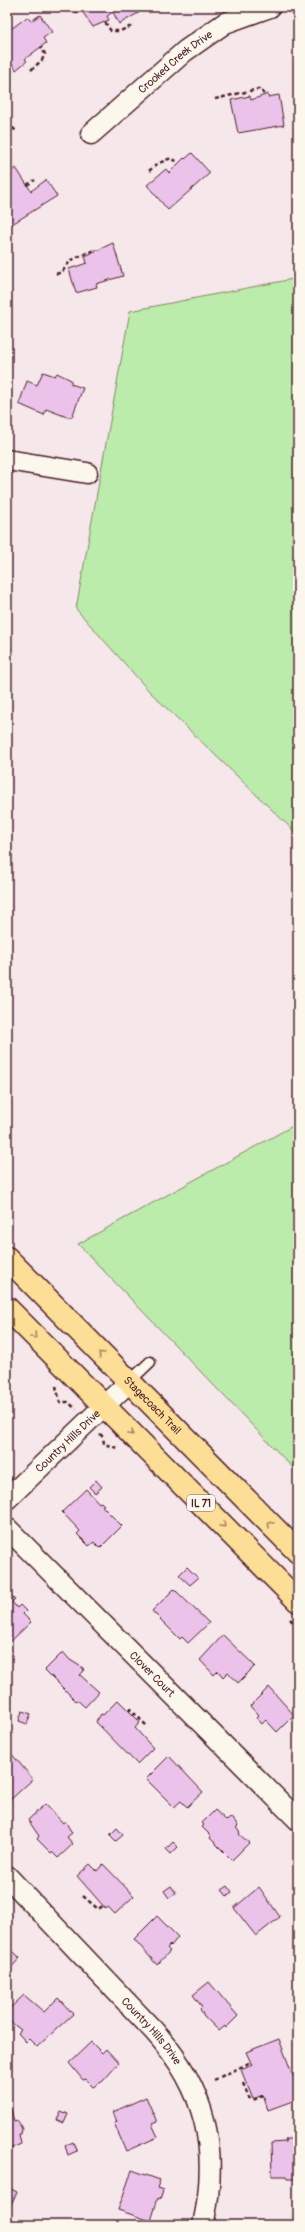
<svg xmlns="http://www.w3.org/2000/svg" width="305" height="2232" viewBox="0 0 305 2232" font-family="Pangolin,sans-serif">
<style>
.green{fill:#bcecab;stroke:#83866b}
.building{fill:#ebc2ea;stroke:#4a1f2b}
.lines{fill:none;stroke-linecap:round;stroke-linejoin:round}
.service-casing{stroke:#4a1f2b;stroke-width:13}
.minor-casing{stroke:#4a1f2b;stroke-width:23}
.primary-casing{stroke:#4a1f2b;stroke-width:25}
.path{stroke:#4a1f2b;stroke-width:2.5;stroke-dasharray:4 3;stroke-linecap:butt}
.service{stroke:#fbf7ec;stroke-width:10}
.minor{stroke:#fbf7ec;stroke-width:20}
.primary{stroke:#fcde96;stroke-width:22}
.oneway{stroke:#a37e60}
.labels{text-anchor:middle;stroke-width:3;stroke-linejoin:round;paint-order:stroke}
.shield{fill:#fbf7ec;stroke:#7f6065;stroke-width:1}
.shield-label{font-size:10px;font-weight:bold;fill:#4a1f2b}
.street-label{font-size:11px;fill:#4a1f2b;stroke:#fbf7ec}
</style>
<rect width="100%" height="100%" fill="#f6e7eb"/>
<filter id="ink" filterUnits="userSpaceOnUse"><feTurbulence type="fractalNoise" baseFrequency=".025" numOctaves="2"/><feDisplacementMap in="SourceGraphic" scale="8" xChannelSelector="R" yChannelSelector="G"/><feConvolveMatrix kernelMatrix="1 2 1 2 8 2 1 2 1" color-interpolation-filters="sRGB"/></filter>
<g filter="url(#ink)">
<g class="green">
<path d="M298 278V835L150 692 76 609 130 311Z"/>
<path d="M298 1123V1473L78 1244Z"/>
</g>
<g class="building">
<path d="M72 7H137L140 12 119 24 113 12 107 16 109 20 93 27 81 10 76 13Z"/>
<path d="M40 15 52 32 43 38 46 43 25 59 27 61 16 70 7 57V32L27 17 31 21Z"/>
<path d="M268 94V97L279 95 284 125 238 133 231 100 250 96 251 100Z"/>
<path d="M192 153 210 173 168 210 147 185 166 169 169 173 184 158 185 159Z"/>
<path d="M16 168 31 191 46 180 57 196 9 226 7 223V174Z"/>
<path d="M113 243 123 276 96 284 97 287 76 293 69 269 87 263 85 256Z"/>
<path d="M43 372 55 376 57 373 71 380V384L83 388 72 417H67L46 409 44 415 19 404 27 381 37 385Z"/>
<path d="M96 1480 102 1487 95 1493 89 1487Z"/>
<path d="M86 1489 99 1503 101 1502 104 1505 102 1506 122 1526 100 1548 94 1542 89 1546 77 1534 80 1531 62 1512Z"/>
<path d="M187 1567 198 1578 190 1585 179 1575Z"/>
<path d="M174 1589 209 1623 188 1643 182 1637 180 1639 152 1611Z"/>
<path d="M7 1591 15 1599 12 1602 17 1608 20 1605 26 1611 23 1614 31 1622 10 1642 7 1638Z"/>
<path d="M223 1635 255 1666 238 1683 228 1672 223 1677 218 1671 214 1675 200 1660Z"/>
<path d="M63 1652 70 1660 83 1668 84 1671 80 1675 99 1692 85 1707 77 1700 76 1701 45 1670Z"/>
<path d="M269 1687 294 1715 277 1732 266 1720 262 1724 256 1717 258 1715 250 1706Z"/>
<path d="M118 1700 140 1722 135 1728 153 1748 137 1764 96 1722 101 1714 103 1715Z"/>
<path d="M22 1711 31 1714 27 1724 19 1721Z"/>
<path d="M10 1752 33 1779 7 1803V1754Z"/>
<path d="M169 1756 203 1792 187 1807 181 1801 174 1807 146 1779Z"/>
<path d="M45 1804 63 1823 65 1821 72 1833 67 1837 73 1844 58 1858 52 1852 51 1853 37 1839 39 1836 28 1820Z"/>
<path d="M215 1810 227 1821 230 1818 234 1820 238 1826 236 1828 240 1832 239 1834 249 1843 232 1860 210 1838 211 1836 202 1827 204 1825 202 1823Z"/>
<path d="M117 1828 123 1835 116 1841 110 1835Z"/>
<path d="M173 1842 178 1847 171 1854 166 1849Z"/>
<path d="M90 1864 97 1871 103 1864 134 1896 115 1914 108 1907 106 1909 77 1876Z"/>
<path d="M171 1886 176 1893 169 1898 164 1891Z"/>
<path d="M228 1886 232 1892 227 1896 222 1890Z"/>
<path d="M259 1887 280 1917 256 1936 234 1908Z"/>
<path d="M157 1916 178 1937 171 1946 170 1945 167 1948 170 1951 157 1965 134 1939Z"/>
<path d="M7 1945 20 1958 7 1972Z"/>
<path d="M209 1982 238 2016 226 2028 225 2026 219 2031 204 2016 200 2009 202 2007 193 1995Z"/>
<path d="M24 1995 44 2012 58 1998 73 2014 37 2047 29 2039 26 2042 18 2033 21 2030 7 2019V2011Z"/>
<path d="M279 2039 298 2089V2099L268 2110 263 2095 253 2099 241 2070 252 2065 246 2052Z"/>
<path d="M91 2042 102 2053 106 2049 119 2063 103 2081 93 2087 85 2079 83 2080 69 2063Z"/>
<path d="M146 2097 157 2122 152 2124 158 2137 126 2151 114 2123 117 2122 113 2112Z"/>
<path d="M11 2109 14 2122 18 2121 22 2129 21 2134H19L21 2144 7 2150V2110Z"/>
<path d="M61 2111 68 2114 64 2123 57 2120Z"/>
<path d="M286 2139H297L298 2141V2179H287L286 2176H272L271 2143 285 2142Z"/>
<path d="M73 2142 77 2151 68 2155 65 2146Z"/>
<path d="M132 2170 160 2180 157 2188 163 2190 160 2199 158 2198 151 2221 118 2210Z"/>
<path d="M7 2187 17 2192 7 2213Z"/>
<path d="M7 2216 14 2220 12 2225H7Z"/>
</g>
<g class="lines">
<defs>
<path id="service" d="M129 1382 150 1362"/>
<g id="minor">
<path id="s1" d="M91 134 185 51 225 23 270 7"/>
<path d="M7 460 87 473"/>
<path id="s2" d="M7 1499 129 1382"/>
<path id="s3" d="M7 1528 298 1820"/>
<path id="s4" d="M7 1876 154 2031C206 2089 220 2149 203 2225"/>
</g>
<g id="primary">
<path id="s5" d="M7 1258 298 1552"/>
<path d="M7 1308 298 1601"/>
</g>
</defs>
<use href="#service" class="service-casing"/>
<use href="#minor" class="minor-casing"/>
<use href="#primary" class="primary-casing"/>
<g class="path">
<path d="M105 22 111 31H120L134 25"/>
<path d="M31 70 42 60 45 54 41 47"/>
<path d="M215 99 258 89H261L264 95"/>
<path d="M7 115 10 125 16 131"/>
<path d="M149 171 157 164 171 158 178 162"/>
<path d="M27 185 35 180"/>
<path d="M56 274 62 272 71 260 96 249V250"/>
<path d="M56 1386 60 1402H68L76 1409"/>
<path d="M100 1434 103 1437 104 1444 117 1448"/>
<path d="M290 1619 298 1627"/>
<path d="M129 1711 130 1709 148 1727"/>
<path d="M83 1896 98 1909 103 1906"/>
<path d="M214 2080 251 2062"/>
<path d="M243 2083 249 2098 253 2100 263 2096"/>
</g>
<use href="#service" class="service"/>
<use href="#minor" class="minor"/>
<use href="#primary" class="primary"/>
</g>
<defs><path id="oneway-chevron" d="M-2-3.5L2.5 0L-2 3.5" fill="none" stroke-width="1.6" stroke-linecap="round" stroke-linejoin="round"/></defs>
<g class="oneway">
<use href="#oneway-chevron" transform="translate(34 1336) rotate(45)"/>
<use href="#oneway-chevron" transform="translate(101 1354) rotate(-135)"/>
<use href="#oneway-chevron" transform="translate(131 1433) rotate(45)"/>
<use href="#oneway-chevron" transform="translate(270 1524) rotate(-135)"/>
<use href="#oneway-chevron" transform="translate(223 1525) rotate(45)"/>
</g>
</g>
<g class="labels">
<rect class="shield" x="187" y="1495" width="28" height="16" rx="3"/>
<g class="shield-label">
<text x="201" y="1507">IL 71</text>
</g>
<g class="street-label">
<text dy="4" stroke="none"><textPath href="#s1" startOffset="111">Crooked Creek Drive</textPath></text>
<text dy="4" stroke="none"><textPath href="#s5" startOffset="207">Stagecoach Trail</textPath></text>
<text dy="4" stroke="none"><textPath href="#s2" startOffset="84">Country Hills Drive</textPath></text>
<text dy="4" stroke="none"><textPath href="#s3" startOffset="206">Clover Court</textPath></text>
<text dy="4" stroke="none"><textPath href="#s4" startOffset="212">Country Hills Drive</textPath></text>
</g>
</g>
<rect width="305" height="2232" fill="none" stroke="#fbf7ec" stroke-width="24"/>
<rect x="12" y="12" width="281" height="2208" fill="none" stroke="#4a1f2b" stroke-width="1.5" filter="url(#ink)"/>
</svg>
